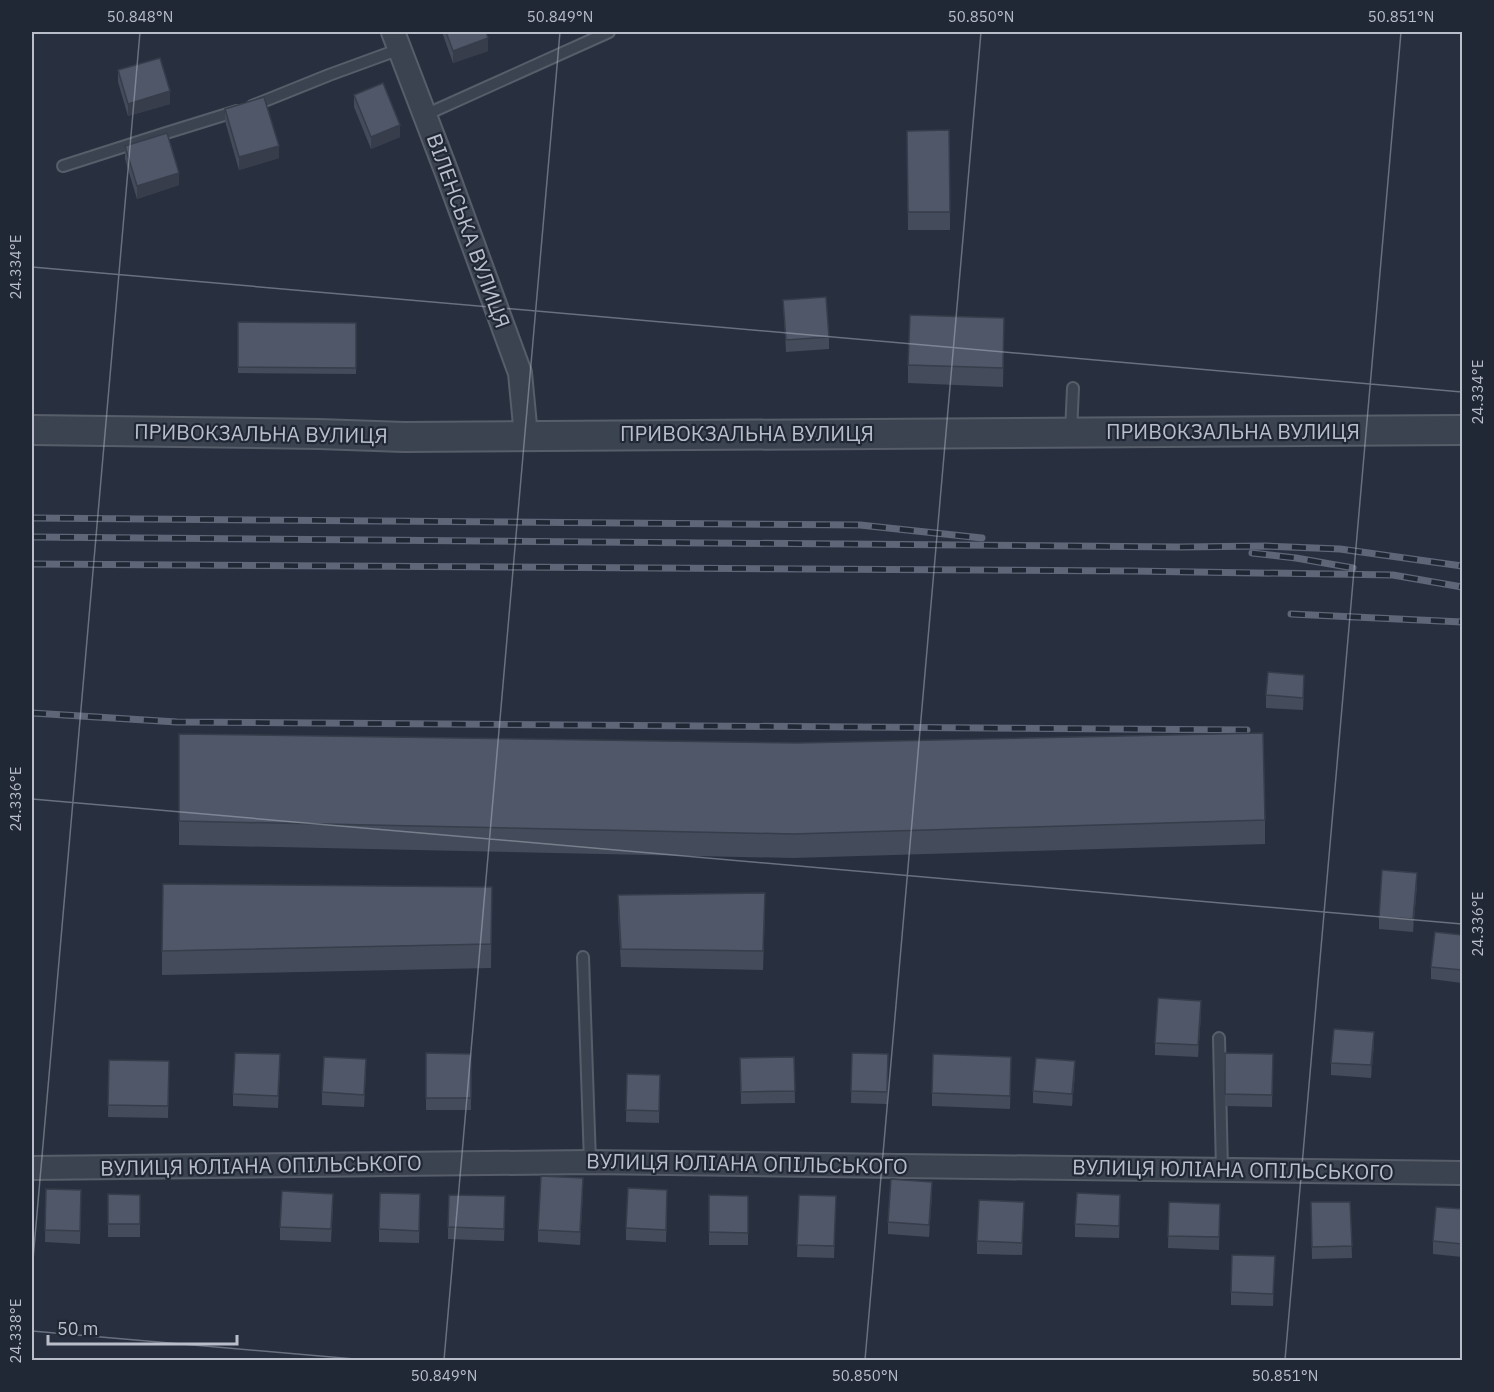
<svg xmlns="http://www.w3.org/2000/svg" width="1494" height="1392" viewBox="0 0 1494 1392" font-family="'IBM Plex Sans',sans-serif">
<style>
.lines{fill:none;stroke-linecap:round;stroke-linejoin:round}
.service-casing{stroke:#575e6a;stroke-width:14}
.minor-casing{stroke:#575e6a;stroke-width:26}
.tertiary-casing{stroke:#575e6a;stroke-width:32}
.service{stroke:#3c4350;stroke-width:10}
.minor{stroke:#3c4350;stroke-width:22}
.tertiary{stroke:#3c4350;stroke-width:28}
.rail-casing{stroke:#5f6677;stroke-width:7}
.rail{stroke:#212835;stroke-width:4.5;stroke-dasharray:14;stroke-linecap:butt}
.wall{fill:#444b5a}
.shaded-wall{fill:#373d4a}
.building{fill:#4f5769;stroke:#373d4a;stroke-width:1.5}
.ticks{fill:none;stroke:#b9beca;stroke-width:1.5;stroke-opacity:0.45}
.labels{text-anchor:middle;stroke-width:4.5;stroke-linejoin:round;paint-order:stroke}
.street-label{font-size:21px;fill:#b9beca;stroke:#212835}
.neatline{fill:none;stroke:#b9beca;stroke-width:2}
.ticks-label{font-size:15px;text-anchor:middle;fill:#b9beca}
</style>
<rect width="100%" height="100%" fill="#283040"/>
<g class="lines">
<defs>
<g id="service">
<path d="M252 106 329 75 400 49"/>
<path d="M425 115 609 32"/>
<path d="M63 166 166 133 237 111"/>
<path d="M1071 432 1073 388"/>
<path d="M583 957 590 1162"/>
<path d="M1219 1038 1222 1170"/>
</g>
<g id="minor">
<path d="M393 32 447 173 520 373 526 436"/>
<path d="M32 1168 590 1162 1462 1173"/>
</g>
<path id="tertiary" d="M32 430 319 434 404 437 1462 430"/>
</defs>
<use href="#service" class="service-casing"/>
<use href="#minor" class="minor-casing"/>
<use href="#tertiary" class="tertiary-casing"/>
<use href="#service" class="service"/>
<use href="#minor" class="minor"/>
<use href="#tertiary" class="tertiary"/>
<defs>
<g id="rail">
<path d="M32 518 860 525 982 538"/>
<path d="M32 537 1180 547 1265 546 1340 549 1462 566"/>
<path d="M1252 553 1296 558 1353 568"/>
<path d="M32 564 1131 571 1393 575 1462 587"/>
<path d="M1291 614 1462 622"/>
<path d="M32 713 177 722 1247 730"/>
</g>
</defs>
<use href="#rail" class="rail-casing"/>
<use href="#rail" class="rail"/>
</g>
<g class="wall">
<path d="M442 32H486L488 51 453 63Z"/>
<path d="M118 70 170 104 128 116 118 82Z"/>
<path d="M354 95 400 137 371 149 354 107Z"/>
<path d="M225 109 279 158 239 170 225 121Z"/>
<path d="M907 131 950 212V230H908Z"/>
<path d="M125 146 179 185 137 199 125 159Z"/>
<path d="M783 300 829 337V349L786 352Z"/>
<path d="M238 322 356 323V374L238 373Z"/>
<path d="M1004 336 1003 387 908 383V365Z"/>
<path d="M1304 687 1303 710 1266 708V695Z"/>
<path d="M179 734 1265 820V844L793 858 179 845Z"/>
<path d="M1417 885 1413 932 1379 929V917Z"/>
<path d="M492 887 491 968 162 975V951Z"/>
<path d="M618 895 765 911 763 970 621 967 618 913Z"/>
<path d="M1462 935V983L1431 979V967Z"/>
<path d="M1201 1014 1198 1057 1155 1055V1043Z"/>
<path d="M1374 1044 1371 1078 1331 1075V1063Z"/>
<path d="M426 1053 471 1054V1110H426Z"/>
<path d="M852 1053 888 1066 887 1104 851 1103Z"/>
<path d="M1225 1053 1273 1054 1272 1107 1225 1106Z"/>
<path d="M794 1057 795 1103 741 1104 740 1058Z"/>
<path d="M109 1060 169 1061 168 1118 108 1117Z"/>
<path d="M280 1067 278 1108 233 1106V1094Z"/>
<path d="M1011 1070 1010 1109 932 1106V1093Z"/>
<path d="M366 1071 364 1107 322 1105V1092Z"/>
<path d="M1075 1073 1072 1106 1033 1103V1091Z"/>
<path d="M627 1074 660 1075 659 1123 626 1122Z"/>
<path d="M46 1189 81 1203 80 1244 45 1242Z"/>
<path d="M583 1191 580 1245 538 1242V1230Z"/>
<path d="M108 1194 140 1195V1237H108Z"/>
<path d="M932 1194 929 1237 888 1234V1222Z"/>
<path d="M709 1195 748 1196V1245H709Z"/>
<path d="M799 1195 836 1196 834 1258 797 1257Z"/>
<path d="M1169 1202 1220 1204 1219 1250 1168 1248Z"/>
<path d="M1311 1202H1350L1352 1258 1312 1259Z"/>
<path d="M667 1203 666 1242 626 1240V1228Z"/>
<path d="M333 1206 331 1242 280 1240V1227Z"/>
<path d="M420 1207 419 1243 379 1242V1229Z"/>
<path d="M1120 1208 1119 1238 1075 1237V1224Z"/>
<path d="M505 1209 504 1241 448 1239V1227Z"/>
<path d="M1462 1209V1257L1433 1254V1241Z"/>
<path d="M1024 1214 1022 1255 977 1254V1241Z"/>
<path d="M1275 1256 1273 1306 1231 1305V1292Z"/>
</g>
<g class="shaded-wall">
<path d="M488 38V51L453 63V51Z"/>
<path d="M170 91V104L128 116V104Z"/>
<path d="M400 125V137L371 149V137Z"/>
<path d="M279 146V158L239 170V157Z"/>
<path d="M179 173V185L137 199V186Z"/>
<path d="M1417 873V885L1413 932V919Z"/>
<path d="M1201 1001V1014L1198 1057V1045Z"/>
<path d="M1374 1032V1044L1371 1078V1065Z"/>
<path d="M1075 1061V1073L1072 1106V1094Z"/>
<path d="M583 1178V1191L580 1245V1232Z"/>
<path d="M932 1182V1194L929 1237V1225Z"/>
</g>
<g class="building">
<path d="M446 32H486L488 38 453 51Z"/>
<path d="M160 58 170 91 128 104 118 70Z"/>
<path d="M383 83 400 125 371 137 354 95Z"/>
<path d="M264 97 279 146 239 157 225 109Z"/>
<path d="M949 130 950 212H908L907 131Z"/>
<path d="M167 133 179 173 137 186 125 146Z"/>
<path d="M826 297 829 337 786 340 783 300Z"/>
<path d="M910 315 1004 318 1003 368 908 365Z"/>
<path d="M238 322 356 323V368L238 367Z"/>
<path d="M1268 672 1304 675 1303 698 1266 695Z"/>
<path d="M1263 733 1265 820 793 834 179 821V734L796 743Z"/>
<path d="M1382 870 1417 873 1413 919 1379 917Z"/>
<path d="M163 884 492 887 491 944 162 951Z"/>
<path d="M765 893 763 951 621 949 618 895Z"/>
<path d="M1435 932 1462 935V970L1431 967Z"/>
<path d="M1158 998 1201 1001 1198 1045 1155 1043Z"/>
<path d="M1334 1029 1374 1032 1371 1065 1331 1063Z"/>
<path d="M235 1053 280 1054 278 1096 233 1094Z"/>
<path d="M426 1053 471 1054V1098H426Z"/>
<path d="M852 1053 888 1054 887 1092 851 1091Z"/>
<path d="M1225 1053 1273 1054 1272 1095 1225 1094Z"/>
<path d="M933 1054 1011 1057 1010 1096 932 1093Z"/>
<path d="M324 1057 366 1059 364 1095 322 1092Z"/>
<path d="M794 1057 795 1091 741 1092 740 1058Z"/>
<path d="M1036 1058 1075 1061 1072 1094 1033 1091Z"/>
<path d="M109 1060 169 1061 168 1106 108 1105Z"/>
<path d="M627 1074 660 1075 659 1111 626 1110Z"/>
<path d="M541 1176 583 1178 580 1232 538 1230Z"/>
<path d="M891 1179 932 1182 929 1225 888 1222Z"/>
<path d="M628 1188 667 1190 666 1230 626 1228Z"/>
<path d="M46 1189 81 1190 80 1231 45 1230Z"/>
<path d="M282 1191 333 1194 331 1229 280 1227Z"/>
<path d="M380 1193 420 1194 419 1231 379 1229Z"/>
<path d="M1077 1193 1120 1195 1119 1226 1075 1224Z"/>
<path d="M108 1194 140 1195V1224H108Z"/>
<path d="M449 1195 505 1196 504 1229 448 1227Z"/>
<path d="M709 1195 748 1196V1233L709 1232Z"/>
<path d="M799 1195 836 1196 834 1246 797 1245Z"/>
<path d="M979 1200 1024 1202 1022 1243 977 1241Z"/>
<path d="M1169 1202 1220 1204 1219 1237 1168 1236Z"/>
<path d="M1311 1202H1350L1352 1246 1312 1247Z"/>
<path d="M1436 1207 1462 1209V1244L1433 1241Z"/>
<path d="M1232 1255 1275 1256 1273 1294 1231 1292Z"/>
</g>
<path class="ticks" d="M32 267 1462 392M32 799 1462 924M32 1271 140 32M32 1331 366 1360M444 1360 560 32M865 1360 981 32M1285 1360 1401 32"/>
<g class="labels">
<g class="street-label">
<text transform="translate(468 231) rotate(70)" y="7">ВІЛЕНСЬКА ВУЛИЦЯ</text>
<text x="1233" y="439">ПРИВОКЗАЛЬНА ВУЛИЦЯ</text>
<text transform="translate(261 434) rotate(1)" y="7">ПРИВОКЗАЛЬНА ВУЛИЦЯ</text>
<text x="747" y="441">ПРИВОКЗАЛЬНА ВУЛИЦЯ</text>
<text transform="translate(747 1164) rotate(1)" y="7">ВУЛИЦЯ ЮЛІАНА ОПІЛЬСЬКОГО</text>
<text transform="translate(261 1166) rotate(-1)" y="7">ВУЛИЦЯ ЮЛІАНА ОПІЛЬСЬКОГО</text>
<text transform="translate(1233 1170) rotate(1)" y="7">ВУЛИЦЯ ЮЛІАНА ОПІЛЬСЬКОГО</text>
</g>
</g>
<rect width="1494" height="1392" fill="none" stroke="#212835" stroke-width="66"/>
<path d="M48 1335v9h189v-9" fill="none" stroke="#b9beca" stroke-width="3"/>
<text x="57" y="1335" font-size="18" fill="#b9beca" stroke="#212835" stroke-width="4.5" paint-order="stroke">50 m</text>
<rect x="33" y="33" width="1428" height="1326" class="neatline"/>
<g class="ticks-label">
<text x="140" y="22">50.848°N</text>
<text x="560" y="22">50.849°N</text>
<text x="981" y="22">50.850°N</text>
<text x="1401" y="22">50.851°N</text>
<text transform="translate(16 267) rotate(-90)" y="5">24.334°E</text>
<text transform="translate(1478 392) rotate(-90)" y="5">24.334°E</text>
<text transform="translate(16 799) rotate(-90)" y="5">24.336°E</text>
<text transform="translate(1478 924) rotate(-90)" y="5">24.336°E</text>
<text transform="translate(16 1331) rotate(-90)" y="5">24.338°E</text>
<text x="444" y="1381">50.849°N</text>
<text x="865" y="1381">50.850°N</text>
<text x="1285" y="1381">50.851°N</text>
</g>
</svg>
